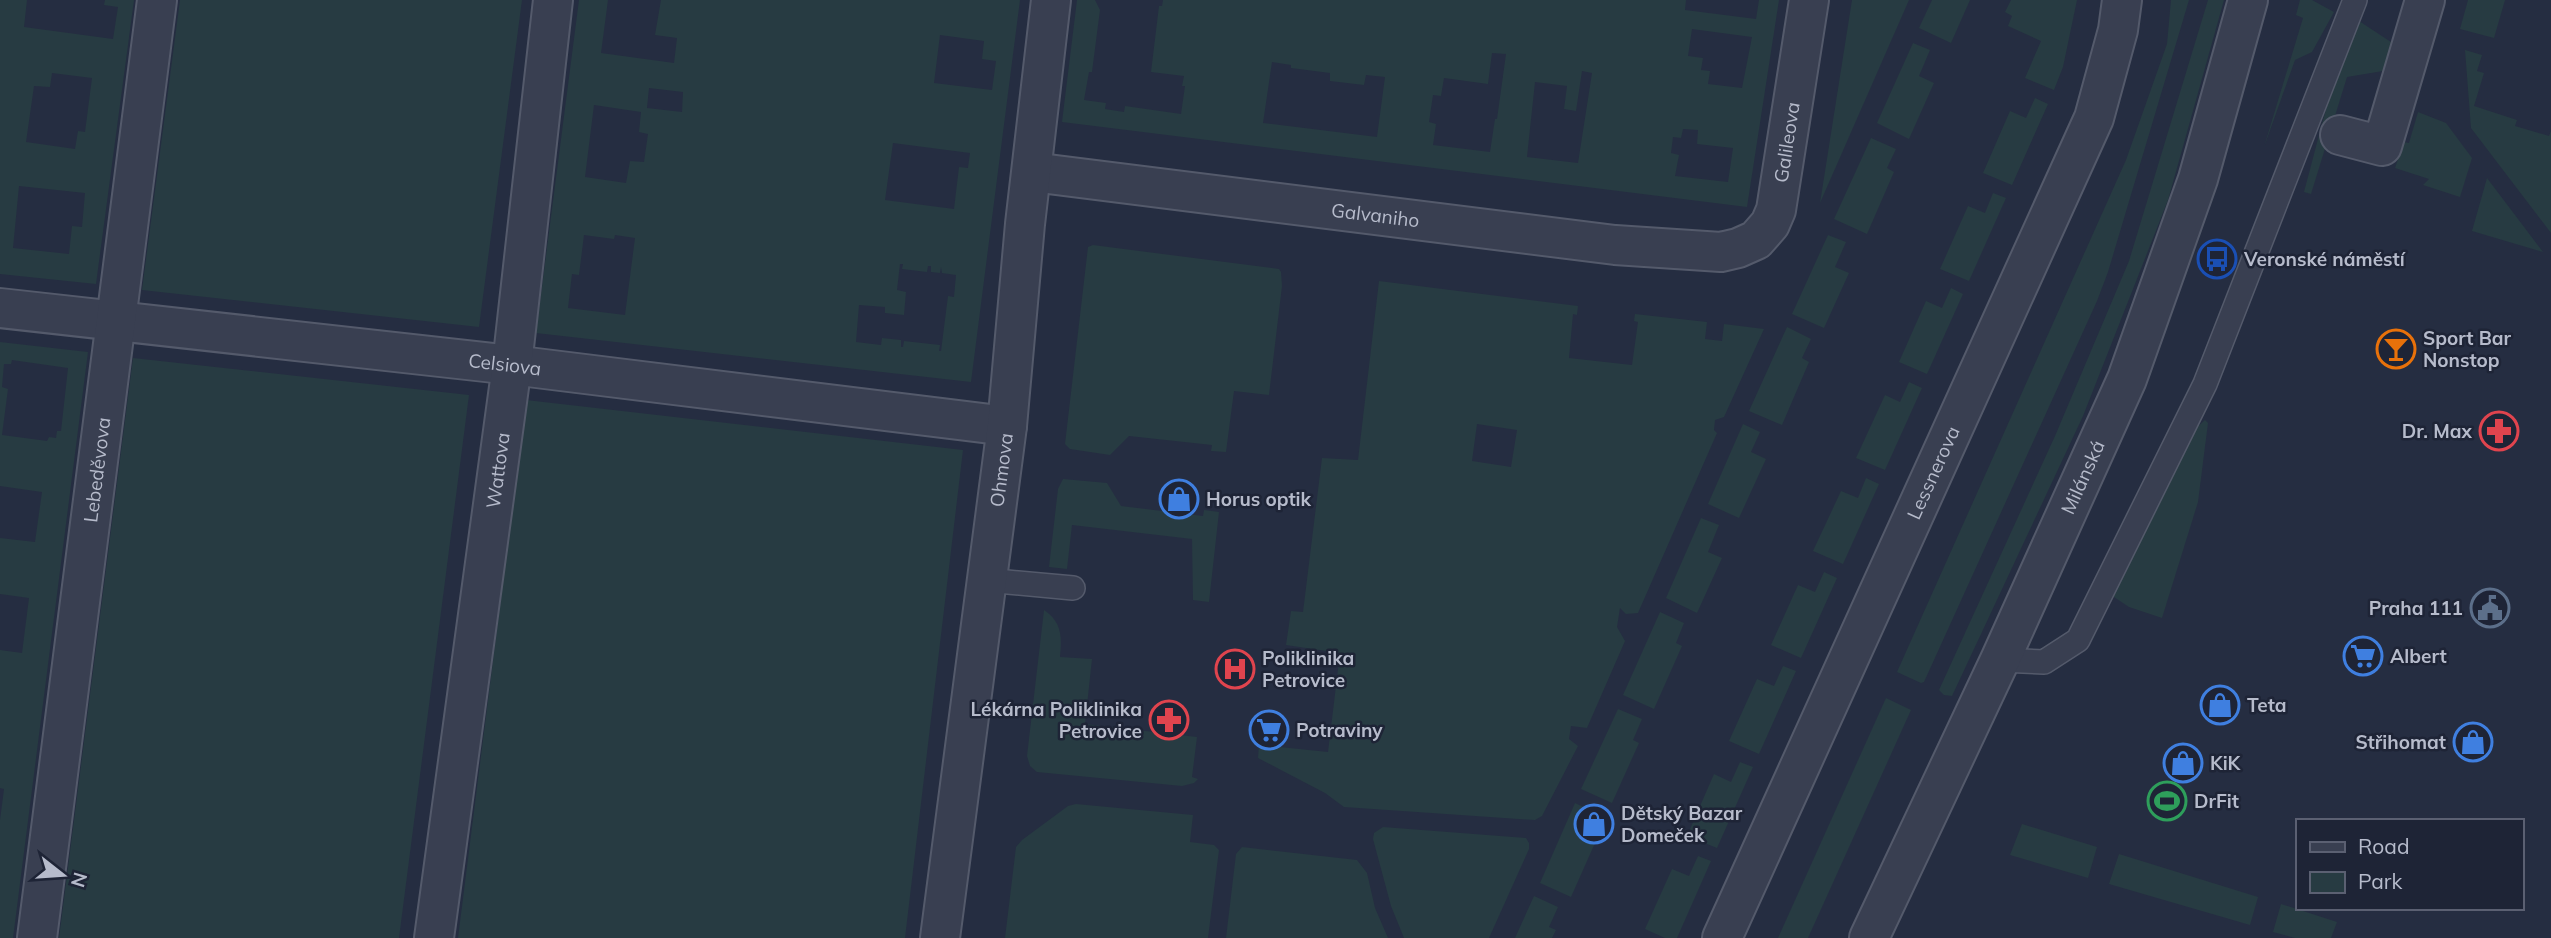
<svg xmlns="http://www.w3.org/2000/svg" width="2551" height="938" viewBox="0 0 2551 938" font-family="Mulish,sans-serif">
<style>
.green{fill:#273b42;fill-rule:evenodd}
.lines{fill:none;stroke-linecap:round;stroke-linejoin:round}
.service-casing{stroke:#545a6b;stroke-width:26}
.minor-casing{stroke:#545a6b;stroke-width:42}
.tertiary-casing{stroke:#545a6b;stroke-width:42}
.service{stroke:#393f51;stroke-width:23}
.minor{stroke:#393f51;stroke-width:38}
.tertiary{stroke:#393f51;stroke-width:38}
.labels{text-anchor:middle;stroke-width:5;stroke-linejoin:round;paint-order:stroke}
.street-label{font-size:19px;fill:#b6bbcb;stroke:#1e2436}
.poi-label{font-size:19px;font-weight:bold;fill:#b6bbcb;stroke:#1e2436;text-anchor:start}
</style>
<rect width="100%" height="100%" fill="#252d41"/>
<g class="green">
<path d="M0 0H27L24 27 113 39 118 7 104 5 105 0H134L96 284 0 274ZM52 73 92 78 85 132 78 131 75 149 26 142 34 86 50 87ZM19 186 85 193 82 227 72 226 69 254 13 248Z"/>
<path d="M180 0H522L479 327 142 290Z"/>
<path d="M579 0H608L601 53 674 63 677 38 655 35 661 0H1020L971 382 536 333ZM940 35 984 41 982 59 996 61 992 90 934 83ZM649 88 683 92 682 112 647 108ZM594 105 641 112 639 132 648 134 644 162 630 161 626 183 585 177ZM893 143 970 153 968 168 959 167 954 209 885 200ZM584 235 614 239 615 235 635 238 625 315 568 308 572 274 579 275ZM900 264H903L902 269 927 272 928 266H931V272L940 273 941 267 942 273 956 275 954 297 948 296 941 351H939L940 345 904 341 903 347H901V340L882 338 881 345 856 342 859 305 885 307V313L904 315 906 292 897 290Z"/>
<path d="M1077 0H1095L1100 10 1092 72H1089L1084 100 1106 103 1105 109 1124 112 1125 106 1181 114 1185 86H1182L1184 76 1151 72 1159 6H1162L1163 0H1686L1685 10 1756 19 1759 0H1779L1747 207 1062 122ZM1692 29 1752 37 1742 88 1708 84 1710 71 1701 70 1703 58 1688 56ZM1492 53 1506 54 1497 119H1495L1490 152 1433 145 1436 124 1429 122 1433 95 1441 96 1444 78 1488 84ZM1272 62 1291 65V68L1330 73V81L1364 85 1366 75 1385 77 1377 137 1263 123ZM1582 71 1592 73 1578 163 1527 157 1535 82 1567 86 1564 109 1576 111ZM1683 129 1698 130 1697 144 1733 148 1728 182 1675 176 1679 155 1671 153 1673 137 1681 138Z"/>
<path d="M1852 0H1909L1820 203Z"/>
<path d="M1932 0H1970L1951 43 1919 28Z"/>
<path d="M2011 0H2077L2063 67 2054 90 2025 78 2041 41 2008 26 2012 16 2005 12Z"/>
<path d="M2171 0H2189L2108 272 2097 301 1924 682 1921 683 1897 672 2126 160 2167 44Z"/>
<path d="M2208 0H2224L2168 200 2083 416 1952 696 1944 695 1939 690 2055 436 2129 261Z"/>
<path d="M2300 0H2312L2334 12 2312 52 2295 60 2264 147 2303 18 2296 15Z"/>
<path d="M2468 0H2505L2494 38 2460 29Z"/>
<path d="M2359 21 2397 46 2389 70 2347 77 2311 194 2304 192C2320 135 2332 74 2359 21Z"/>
<path d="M1913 43 1930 50 1919 76 1934 83 1909 139 1877 123Z"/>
<path d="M2465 50 2482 55 2477 71 2484 73 2474 106 2517 120 2515 126 2549 136 2551 131V233L2471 128Z"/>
<path d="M2035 98 2048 104 2012 185 1983 173 2010 111 2026 118Z"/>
<path d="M2418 112 2446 123 2472 158 2460 197 2423 185 2429 179 2395 168 2404 142 2409 143Z"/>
<path d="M1871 138 1896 149 1887 168 1894 172 1867 234 1834 219Z"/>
<path d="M2487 178 2543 252 2472 231Z"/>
<path d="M1993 193 2006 198 1969 281 1940 269 1968 206 1985 213Z"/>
<path d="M1828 235 1846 242 1835 267 1849 273 1824 328 1792 314Z"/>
<path d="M1093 245 1279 269 1281 272 1282 286 1269 395 1234 391 1226 452 1211 451 1212 445 1129 436 1110 455 1070 449 1065 444 1088 247Z"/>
<path d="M1379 281 1578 306 1577 315 1573 314 1569 358 1632 365 1638 322 1634 321 1635 314 1707 322 1705 339 1722 341 1724 324 1764 329 1724 417 1715 420 1714 430 1717 433 1638 613 1626 614 1620 608 1617 627 1625 641 1587 728 1571 726 1569 739 1578 746 1542 816 1535 820 1344 807 1325 793 1258 758 1259 745 1328 752 1340 653 1286 645 1291 611 1303 612 1322 458 1358 460ZM1477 424 1517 430 1511 467 1472 461Z"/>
<path d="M1951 288 1963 294 1927 374 1899 362 1926 301 1942 308Z"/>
<path d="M1787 327 1811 339 1802 358 1809 362 1782 425 1749 411Z"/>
<path d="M0 342 88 352 13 938H0V820L4 789 0 788V650L22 653 29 598 0 594V538L35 542 42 492 0 486ZM12 360 68 368 61 431H57L56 438 49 437 47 441 2 435 8 389 2 387 4 364H11Z"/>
<path d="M133 358 469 395 399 938H59Z"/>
<path d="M1909 382 1922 388 1885 470 1856 458 1885 395 1900 402Z"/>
<path d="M526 400 963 450 905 938H458Z"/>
<path d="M2205 420 2208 423 2198 502 2162 618 2129 607 2114 597 2113 586 2192 432Z"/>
<path d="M1743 424 1760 432 1751 452 1766 459 1739 518 1708 504Z"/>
<path d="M1866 478 1879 484 1843 564 1813 551 1841 491 1858 498Z"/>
<path d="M1063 479 1107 483 1121 506 1203 516 1204 510 1219 512 1209 602 1193 600 1192 539 1072 525 1067 569 1049 567 1058 489Z"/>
<path d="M1701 518 1719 525 1708 552 1722 558 1697 613 1666 598Z"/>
<path d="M1824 572 1837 578 1801 658 1771 645 1798 585 1815 592Z"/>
<path d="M1044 610C1062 622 1062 637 1060 657L1092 659 1085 724 1197 737 1192 777 1198 779 1194 783 1182 786 1037 772 1030 766 1027 756Z"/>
<path d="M1660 612 1684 623 1676 643 1682 646 1654 709 1623 695Z"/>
<path d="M1783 666 1796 671 1759 754 1729 741 1757 679 1774 686Z"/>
<path d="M1886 698 1911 710 1808 938H1778Z"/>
<path d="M1618 709 1642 719 1633 740 1639 743 1612 803 1581 789Z"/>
<path d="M1740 762 1753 767 1717 848 1687 836 1714 774 1731 782Z"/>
<path d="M1575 803 1592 811 1581 836 1595 843 1571 897 1540 883Z"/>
<path d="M1076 804 1193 815 1190 842 1214 845 1219 850 1208 938H1005L1016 847 1022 840 1068 806Z"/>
<path d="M2022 824 2097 847 2088 878 2010 855Z"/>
<path d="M1383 827 1526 838 1529 843V849L1489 938H1404L1391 906 1373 839 1374 833Z"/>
<path d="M1242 847 1357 860 1367 873 1375 908 1388 938H1226L1236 854Z"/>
<path d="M2119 854 2258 897 2250 925 2109 884Z"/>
<path d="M1698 856 1711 861 1677 938H1665L1645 929 1672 869 1689 876Z"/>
<path d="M1534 896 1558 907 1549 927 1556 930 1552 938H1515Z"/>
<path d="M2281 904 2337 922 2331 938H2295L2273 932Z"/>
</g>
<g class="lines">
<defs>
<g id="service">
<path d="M986 580 1073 588"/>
<path d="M2000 660 2044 662 2078 640 2205 384 2355 0"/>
</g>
<g id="minor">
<path d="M2340 135 2382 146 2425 0"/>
<path id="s1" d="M1032 172 1615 245 1721 252 1738 248 1756 240 1770 224 1776 210 1809 0"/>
<path id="s2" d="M0 308 512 365 1007 426"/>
<path id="s3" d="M37 938 157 0"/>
<path id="s4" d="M434 938 512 365 553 0"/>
<path id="s5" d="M940 938 1007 426 1025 224 1051 0"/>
<path id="s6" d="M1722 938 2094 118 2118 30 2122 0"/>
</g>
<g id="tertiary">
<path id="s7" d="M1869 938 2000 660 2127 379 2198 179 2248 0"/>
</g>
</defs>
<use href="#service" class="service-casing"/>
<use href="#minor" class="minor-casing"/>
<use href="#tertiary" class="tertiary-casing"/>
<use href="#service" class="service"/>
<use href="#minor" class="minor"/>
<use href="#tertiary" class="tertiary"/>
</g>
<defs>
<symbol id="bus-ring" viewBox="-11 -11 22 22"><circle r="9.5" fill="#1e2436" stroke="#1a4fb4" stroke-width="1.5"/><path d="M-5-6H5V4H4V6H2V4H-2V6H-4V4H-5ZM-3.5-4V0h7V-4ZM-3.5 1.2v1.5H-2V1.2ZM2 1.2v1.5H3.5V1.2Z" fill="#1a4fb4"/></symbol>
<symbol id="bar-ring" viewBox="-11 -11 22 22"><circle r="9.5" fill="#1e2436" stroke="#e8710a" stroke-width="1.5"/><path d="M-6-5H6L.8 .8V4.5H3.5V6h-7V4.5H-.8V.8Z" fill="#e8710a"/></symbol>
<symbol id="pharmacy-ring" viewBox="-11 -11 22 22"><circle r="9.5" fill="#1e2436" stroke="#e0444e" stroke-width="1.5"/><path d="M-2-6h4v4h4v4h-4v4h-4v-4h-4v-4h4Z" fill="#e0444e"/></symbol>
<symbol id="shop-ring" viewBox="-11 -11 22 22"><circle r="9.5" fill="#1e2436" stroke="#3f7fe0" stroke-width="1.5"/><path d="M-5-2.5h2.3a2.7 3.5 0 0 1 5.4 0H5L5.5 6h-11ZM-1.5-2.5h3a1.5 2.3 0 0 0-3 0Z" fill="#3f7fe0"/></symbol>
<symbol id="civic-ring" viewBox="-11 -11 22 22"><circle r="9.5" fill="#1e2436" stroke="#5c6f8a" stroke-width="1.5"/><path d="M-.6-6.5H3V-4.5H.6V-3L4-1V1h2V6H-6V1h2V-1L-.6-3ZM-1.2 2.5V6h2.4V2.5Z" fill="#5c6f8a"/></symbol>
<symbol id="supermarket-ring" viewBox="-11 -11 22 22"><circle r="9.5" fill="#1e2436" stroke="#3f7fe0" stroke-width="1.5"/><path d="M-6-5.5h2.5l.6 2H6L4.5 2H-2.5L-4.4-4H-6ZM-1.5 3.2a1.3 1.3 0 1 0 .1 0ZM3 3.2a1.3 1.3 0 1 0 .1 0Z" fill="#3f7fe0"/></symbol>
<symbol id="hospital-ring" viewBox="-11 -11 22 22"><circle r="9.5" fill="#1e2436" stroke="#e0444e" stroke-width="1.5"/><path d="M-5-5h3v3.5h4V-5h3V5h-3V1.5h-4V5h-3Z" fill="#e0444e"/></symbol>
<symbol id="stadium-ring" viewBox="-11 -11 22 22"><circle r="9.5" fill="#1e2436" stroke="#2e9e5b" stroke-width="1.5"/><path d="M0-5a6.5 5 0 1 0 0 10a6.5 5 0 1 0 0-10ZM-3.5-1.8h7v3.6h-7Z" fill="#2e9e5b"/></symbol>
</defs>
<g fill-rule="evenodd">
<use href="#bus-ring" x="2195" y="237" width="44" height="44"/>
<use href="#bar-ring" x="2374" y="327" width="44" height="44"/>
<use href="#pharmacy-ring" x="2477" y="409" width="44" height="44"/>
<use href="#shop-ring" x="1157" y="477" width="44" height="44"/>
<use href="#civic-ring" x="2468" y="586" width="44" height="44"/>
<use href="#supermarket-ring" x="2341" y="634" width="44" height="44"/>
<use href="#hospital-ring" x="1213" y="647" width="44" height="44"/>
<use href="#shop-ring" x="2198" y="683" width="44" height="44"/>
<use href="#pharmacy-ring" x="1147" y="698" width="44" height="44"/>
<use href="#supermarket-ring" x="1247" y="708" width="44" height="44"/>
<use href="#shop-ring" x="2451" y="720" width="44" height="44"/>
<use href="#shop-ring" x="2161" y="741" width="44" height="44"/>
<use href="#stadium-ring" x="2145" y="779" width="44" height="44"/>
<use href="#shop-ring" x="1572" y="802" width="44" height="44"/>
</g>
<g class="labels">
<g class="street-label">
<text dy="7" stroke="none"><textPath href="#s1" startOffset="836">Galileova</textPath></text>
<text dy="7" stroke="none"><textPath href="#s1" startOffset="346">Galvaniho</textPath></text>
<text dy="7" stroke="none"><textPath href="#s2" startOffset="508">Celsiova</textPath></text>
<text dy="7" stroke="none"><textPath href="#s3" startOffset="472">Lebeděvova</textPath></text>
<text dy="7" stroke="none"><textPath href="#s4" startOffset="472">Wattova</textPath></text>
<text dy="7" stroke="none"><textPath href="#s5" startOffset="472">Ohmova</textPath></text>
<text dy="7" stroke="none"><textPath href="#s6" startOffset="511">Lessnerova</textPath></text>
<text dy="7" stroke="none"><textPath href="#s7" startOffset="508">Milánská</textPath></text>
</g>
<g class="poi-label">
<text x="2244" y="266">Veronské náměstí</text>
<text x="2423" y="345">Sport Bar<tspan x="2423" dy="22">Nonstop</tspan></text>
<text x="2472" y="438" text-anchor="end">Dr. Max</text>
<text x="1206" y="506">Horus optik</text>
<text x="2463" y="615" text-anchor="end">Praha 111</text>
<text x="2390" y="663">Albert</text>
<text x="1262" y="665">Poliklinika<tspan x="1262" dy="22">Petrovice</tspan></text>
<text x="2247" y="712">Teta</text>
<text x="1142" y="716" text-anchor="end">Lékárna Poliklinika<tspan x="1142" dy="22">Petrovice</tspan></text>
<text x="1296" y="737">Potraviny</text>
<text x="2446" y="749" text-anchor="end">Střihomat</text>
<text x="2210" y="770">KiK</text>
<text x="2194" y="808">DrFit</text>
<text x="1621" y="820">Dětský Bazar<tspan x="1621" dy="22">Domeček</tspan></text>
</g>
</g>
<rect x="2296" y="819" width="228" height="91" fill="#1e2436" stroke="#5b6072" stroke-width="2"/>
<rect x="2310" y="842" width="35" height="10" fill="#393f51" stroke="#5b6072" stroke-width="2"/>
<text x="2358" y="854" font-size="21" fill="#b6bbcb">Road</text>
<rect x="2310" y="872" width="35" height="21" fill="#273b42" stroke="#5b6072" stroke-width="2"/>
<text x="2358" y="889" font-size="21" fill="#b6bbcb">Park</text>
<g transform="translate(63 875) rotate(107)" stroke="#1e2436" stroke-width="5" paint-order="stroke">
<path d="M0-5L12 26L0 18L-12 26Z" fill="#b6bbcb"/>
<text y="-10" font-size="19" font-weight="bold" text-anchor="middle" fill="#b6bbcb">N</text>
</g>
</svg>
